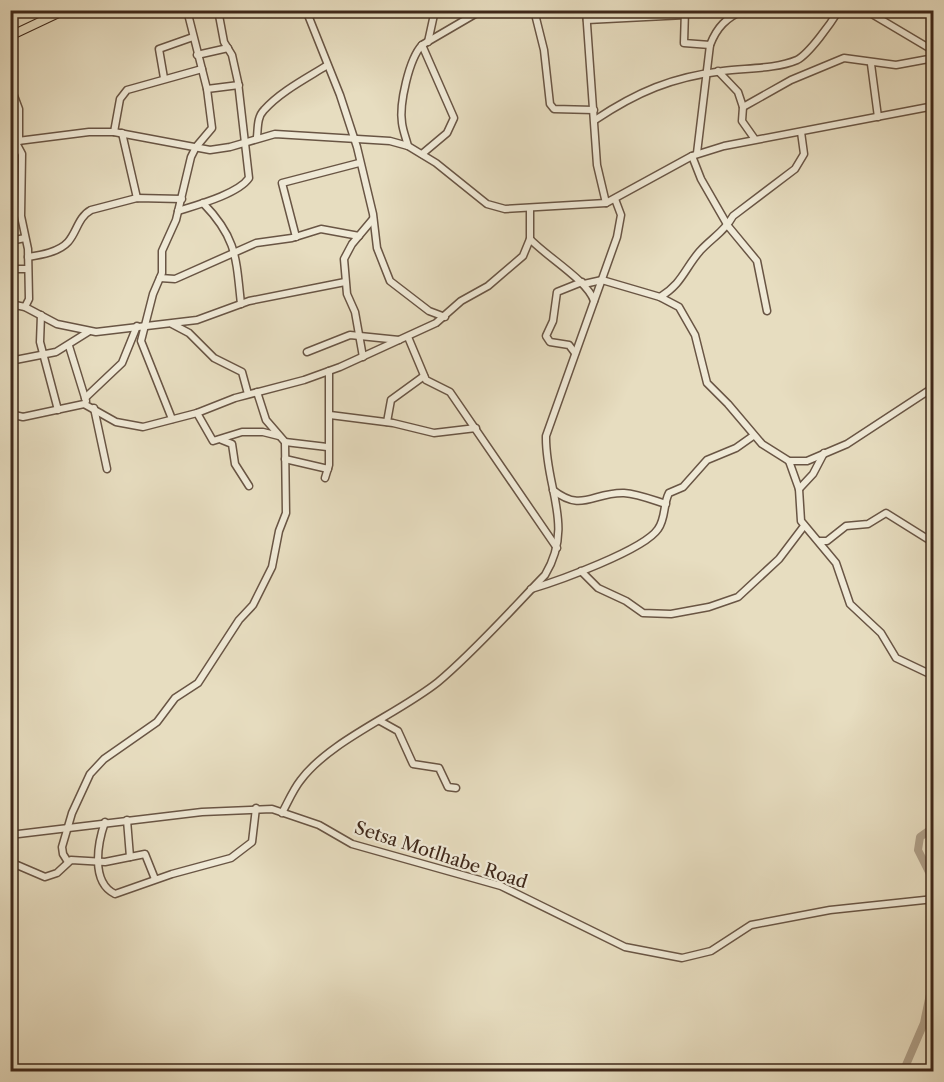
<svg xmlns="http://www.w3.org/2000/svg" width="944" height="1082" viewBox="0 0 944 1082" font-family="'Libre Caslon Text',serif">
<style>
.lines{fill:none;stroke-linecap:round;stroke-linejoin:round}
.river{stroke:#ae9f88;stroke-width:8}
.minor-casing{stroke:#695544;stroke-width:9}
.major-casing{stroke:#3f281a;stroke-width:10}
.minor{stroke:#efe9d6;stroke-width:6}
.major{stroke:#e7ddc0;stroke-width:8}
.labels{text-anchor:middle;stroke-width:4.5;stroke-linejoin:round;paint-order:stroke}
.street-label{font-size:18px;fill:#3f281a;stroke:#efe9d6}
</style>
<rect width="100%" height="100%" fill="#e7ddc0"/>
<filter id="stains"><feTurbulence type="fractalNoise" baseFrequency=".00333" numOctaves="4"/><feColorMatrix values="0 0 0 0 .2 0 0 0 0 .09 0 0 0 0 .02 0 0 0 .5 -.17"/></filter>
<radialGradient id="worn" r=".72"><stop offset=".6" stop-color="#630" stop-opacity="0"/><stop offset="1" stop-color="#630" stop-opacity=".3"/></radialGradient>
<g class="lines">
<g class="river">
<path d="M934 827 920 837 918 850 930 874 934 937"/>
<path d="M903 1072 924 1023 934 975"/>
</g>
<defs>
<g id="minor">
<path d="M306 10 340 95 357 147 373 214 377 248 390 281 429 311 445 317"/>
<path d="M534 10 544 50 550 104 554 109 594 110"/>
<path d="M586 10 597 165 606 203"/>
<path d="M685 10 684 43 710 45"/>
<path d="M865 10 934 51"/>
<path d="M587 20 685 15"/>
<path d="M428 42 435 10"/>
<path d="M422 45 454 118 447 133 422 154"/>
<path d="M197 55 228 48"/>
<path d="M871 64 878 117"/>
<path d="M718 71 738 92 743 107 742 121 754 138"/>
<path d="M164 78 159 49 193 37"/>
<path d="M10 85 19 109V141"/>
<path d="M207 89 239 85"/>
<path d="M743 107 791 80 844 58 896 65 934 58"/>
<path d="M595 120C637 92 672 77 723 71 746 68 776 69 797 60 809 54 831 23 839 10"/>
<path d="M114 132 120 99 127 90 202 69"/>
<path d="M122 133 137 198"/>
<path d="M257 137C258 128 257 117 264 110 280 92 305 79 326 66"/>
<path d="M15 141 22 154 21 216 28 249 29 299 25 307"/>
<path d="M10 142 89 132H114L210 150 230 147 275 134 390 141 408 146 436 163 487 204 505 209 606 203 692 156 724 146 934 106"/>
<path d="M408 146C406 138 403 131 402 123 399 104 409 59 422 45L482 10"/>
<path d="M697 153 710 45C717 27 726 18 744 10"/>
<path d="M692 156 701 179 728 226 757 261 767 311"/>
<path d="M203 203C237 238 236 258 241 304"/>
<path d="M178 211C197 205 238 194 249 178L238 82 232 55 224 42 218 10"/>
<path d="M296 237 282 183 359 163"/>
<path d="M530 239C547 257 588 281 594 301"/>
<path d="M10 241 25 238"/>
<path d="M28 257C41 255 59 252 68 242 77 232 78 217 91 210L137 198 182 199"/>
<path d="M10 269H27"/>
<path d="M160 278 175 279 256 243 292 238 321 229 359 236"/>
<path d="M584 284 602 280 660 297 679 307 695 335 707 383 728 404 762 444 789 461H807L847 444 934 387"/>
<path d="M660 297C682 284 685 268 700 251 712 238 725 231 733 216L795 169 804 154 801 132"/>
<path d="M10 304 25 307 57 324 96 332 197 320 249 301 345 282"/>
<path d="M41 315 40 342 58 410"/>
<path d="M172 324 189 333 214 358 242 372 248 394"/>
<path d="M408 337 426 380 450 392 557 548"/>
<path d="M69 346 86 401"/>
<path d="M307 352 350 335 399 340"/>
<path d="M575 353 569 345 550 342 546 336 553 321 557 292 582 282"/>
<path d="M363 357 355 312 347 294 344 259 352 244 373 219"/>
<path d="M10 361 56 352 88 332"/>
<path d="M85 398 122 363 137 326"/>
<path d="M94 408 107 469"/>
<path d="M197 413 213 441 242 432H263L279 436"/>
<path d="M10 414 23 417 84 404 116 422 143 427 197 413 235 398 304 380 340 367 436 323 461 301 488 286 523 256 530 239V208"/>
<path d="M330 415 393 423 434 433 476 428"/>
<path d="M172 419 141 341 153 294 162 273V251L176 220 191 157 196 147 212 128 207 89 187 10"/>
<path d="M387 422 391 400 424 376"/>
<path d="M222 440 232 444 235 464 249 486"/>
<path d="M285 442 327 447"/>
<path d="M285 459 328 469"/>
<path d="M789 461 799 489 801 521 836 563 850 604 881 633 896 658 934 676"/>
<path d="M325 478 329 465V371"/>
<path d="M799 489 813 474 824 453"/>
<path d="M553 490C582 513 593 492 624 493 638 494 653 500 666 504"/>
<path d="M820 541H827L846 526 868 524 886 513 934 543"/>
<path d="M581 571 598 588 626 601 643 613 671 614 709 607 738 597 779 559 804 526"/>
<path d="M531 589C558 581 644 550 658 529 666 518 663 504 669 493L683 487 707 460 736 448 753 436"/>
<path d="M380 721 398 731 413 764 439 768 448 787 456 788"/>
<path d="M282 813C288 802 293 790 300 781 329 741 398 714 438 682 474 652 512 609 545 575 575 525 545 488 546 436L617 237 621 215 615 199"/>
<path d="M127 820 130 857"/>
<path d="M105 822C98 842 90 882 115 894L172 874 231 858 252 842 256 808"/>
<path d="M10 835 202 812 272 809 319 825 352 844 501 886 625 947 682 958 711 951 751 925 830 910 934 899"/>
<path d="M10 862 45 877 57 873 71 860 105 862 145 854 155 879"/>
<path d="M68 862 63 854 62 847 72 813 90 774 104 759 157 722 175 698 198 683 239 620 253 605 272 567 279 531 286 513 285 442 266 420 257 392"/>
</g>
<path id="major" d="M10 36 65 10"/>
</defs>
<use href="#minor" class="minor-casing"/>
<use href="#major" class="major-casing"/>
<use href="#minor" class="minor"/>
<use href="#major" class="major"/>
</g>
<g class="labels">
<g class="street-label">
<text transform="translate(441 855) rotate(18)" y="6">Setsa Motlhabe Road</text>
</g>
</g>
<rect width="944" height="1082" fill="none" stroke="#e7ddc0" stroke-width="36"/>
<rect x="12" y="12" width="920" height="1058" fill="none" stroke="#3f281a" stroke-width="3"/>
<rect x="18" y="18" width="908" height="1046" fill="none" stroke="#3f281a" stroke-width="1.5"/>
<rect width="100%" height="100%" filter="url(#stains)"/>
<rect width="100%" height="100%" fill="url(#worn)"/>
</svg>
